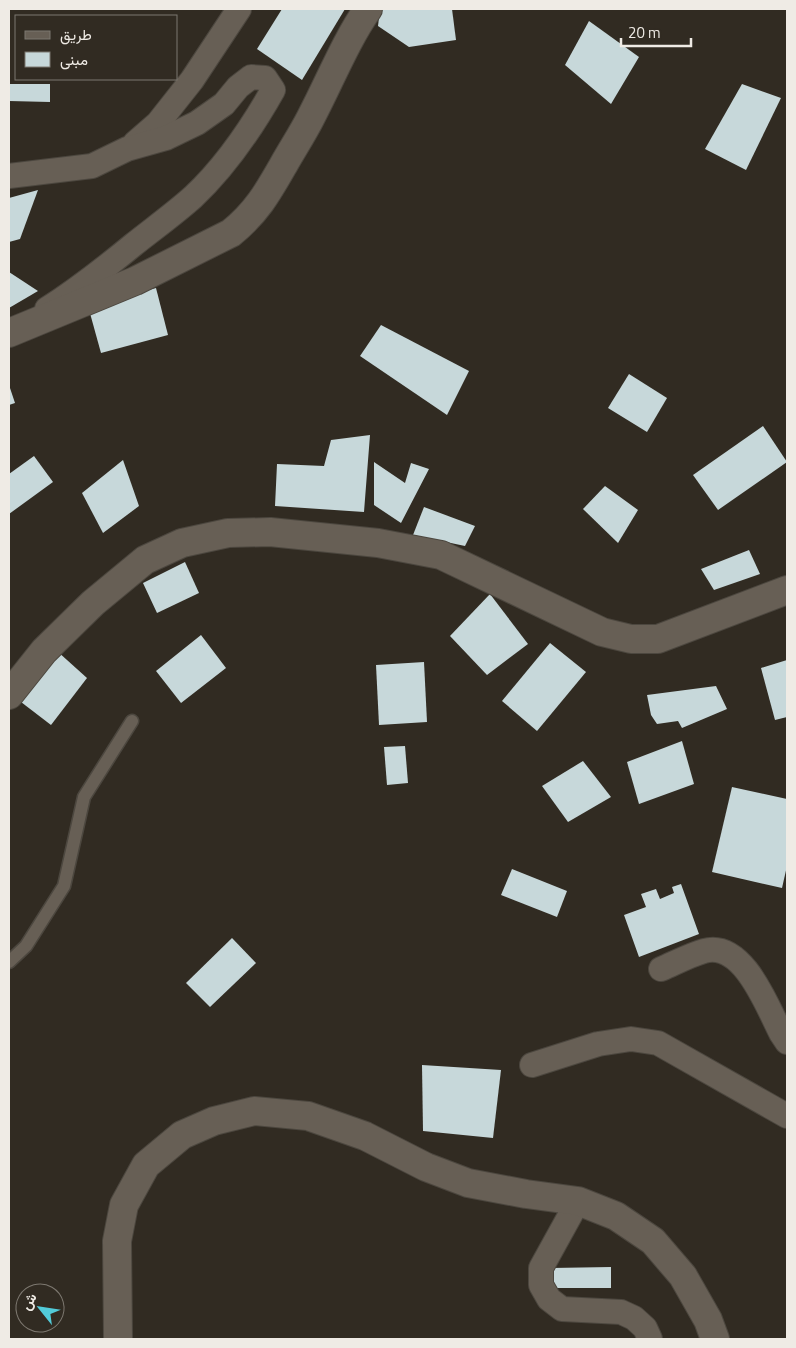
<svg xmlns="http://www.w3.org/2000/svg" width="796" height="1348" viewBox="0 0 796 1348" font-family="'Titillium Web',Vazirmatn,sans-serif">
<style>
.building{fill:#c7d8da}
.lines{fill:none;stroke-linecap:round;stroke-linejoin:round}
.service-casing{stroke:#4c473f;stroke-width:15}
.minor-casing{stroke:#4c473f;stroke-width:26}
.tertiary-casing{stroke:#4c473f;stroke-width:30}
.secondary-casing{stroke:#4c473f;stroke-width:30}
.service{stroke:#675f55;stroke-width:12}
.minor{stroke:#675f55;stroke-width:24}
.tertiary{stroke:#675f55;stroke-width:28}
.secondary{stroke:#675f55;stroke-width:28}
</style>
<rect width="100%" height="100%" fill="#312b22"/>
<g class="building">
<path d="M282 9H345L302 80 257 49Z"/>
<path d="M380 9H452L456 40 409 47 378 26Z"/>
<path d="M589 21 639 57 611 104 565 65Z"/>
<path d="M9 84H50V102L9 101Z"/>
<path d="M742 84 781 98 746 170 705 149Z"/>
<path d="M38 190 20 239 9 242V198Z"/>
<path d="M9 272 38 291 9 308Z"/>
<path d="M156 288 168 335 101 353 88 306Z"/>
<path d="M381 325 469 371 447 415 360 356Z"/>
<path d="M629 374 667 398 647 432 608 408Z"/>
<path d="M9 385 15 403 9 405Z"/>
<path d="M763 426 787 462 718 510 693 475Z"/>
<path d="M370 435 364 512 275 506 277 464 324 466 331 440Z"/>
<path d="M34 456 53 482 9 514V474Z"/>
<path d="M123 460 139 506 103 533 82 493Z"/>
<path d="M374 462 405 483 411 463 429 469 401 523 374 505Z"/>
<path d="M605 486 638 510 618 543 583 509Z"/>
<path d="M424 507 475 526 465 546 413 535Z"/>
<path d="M749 550 760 574 714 590 701 569Z"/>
<path d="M185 562 199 593 157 613 143 583Z"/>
<path d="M490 594 528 644 487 675 450 636Z"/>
<path d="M201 635 226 668 181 703 156 671Z"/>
<path d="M550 643 586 672 537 731 502 701Z"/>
<path d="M57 651 87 678 51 725 21 702Z"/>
<path d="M787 660V717L775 720 761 668Z"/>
<path d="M424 662 427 722 379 725 376 665Z"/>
<path d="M716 686 727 709 682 728 678 721 657 724 651 715 647 695Z"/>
<path d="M682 741 694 784 639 804 627 762Z"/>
<path d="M405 746 408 783 387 785 384 747Z"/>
<path d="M583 761 611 797 568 822 542 786Z"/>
<path d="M732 787 787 799V866L782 888 712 872Z"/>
<path d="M512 869 567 891 557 917 501 895Z"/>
<path d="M681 884 699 934 639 957 624 915 646 907 641 894 656 889 660 899 674 893 672 887Z"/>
<path d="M232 938 256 963 210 1007 186 983Z"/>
<path d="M422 1065 501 1070 493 1138 423 1131Z"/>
<path d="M611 1267V1288H551V1268Z"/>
</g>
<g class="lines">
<defs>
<path id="service" d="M9 962 26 946 64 886 84 797 132 721"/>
<g id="minor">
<path d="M135 143 158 123 192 80 239 9"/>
<path d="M9 176 92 166 127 149 166 138 197 123 224 104 238 87 251 77 265 78 273 90C251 129 225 167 193 197 174 214 153 229 133 245 105 268 77 290 47 309"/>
<path d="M661 969C675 963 690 955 704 951 743 940 767 1006 781 1033L787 1042"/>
<path d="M532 1065 598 1044 631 1039 658 1043 787 1116"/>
<path d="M578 1201 541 1268V1285L549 1299 562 1309 621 1312 634 1318 645 1328 650 1339"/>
</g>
<g id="tertiary">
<path d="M9 333 135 281 231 233C257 212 268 192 284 164 293 148 303 133 311 117 330 81 345 42 368 9"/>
<path d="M118 1339 117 1241 124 1205 146 1165 182 1135 214 1121 254 1111 308 1116 365 1136 426 1167 468 1183 526 1194 578 1201 616 1216 653 1241 683 1276 708 1320 715 1339"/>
</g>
<path id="secondary" d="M9 695 44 651 93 603 145 560 182 543 228 533 270 532 378 543 441 555 602 632 631 639H658L787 590"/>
</defs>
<use href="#service" class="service-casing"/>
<use href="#minor" class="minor-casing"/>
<use href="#tertiary" class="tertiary-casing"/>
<use href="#secondary" class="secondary-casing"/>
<use href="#service" class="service"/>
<use href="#minor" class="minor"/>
<use href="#tertiary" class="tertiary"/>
<use href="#secondary" class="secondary"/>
</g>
<rect width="796" height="1348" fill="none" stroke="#efebe5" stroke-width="20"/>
<rect x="15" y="15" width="162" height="65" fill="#312b22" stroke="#7d7870"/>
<rect x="25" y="31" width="25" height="8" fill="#675f55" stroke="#7d7870"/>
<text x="60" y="40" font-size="15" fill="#efebe5">طريق</text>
<rect x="25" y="52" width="25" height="15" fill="#c7d8da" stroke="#7d7870"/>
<text x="60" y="65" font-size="15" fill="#efebe5">مبنى</text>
<g transform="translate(40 1308) rotate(300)"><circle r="24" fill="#312b22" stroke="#7d7870"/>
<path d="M0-4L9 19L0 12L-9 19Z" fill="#52cbd9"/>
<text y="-8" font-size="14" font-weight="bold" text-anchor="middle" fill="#efebe5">ش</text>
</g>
<path d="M621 38v8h70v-8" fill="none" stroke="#efebe5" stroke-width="2.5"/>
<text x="628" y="38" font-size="15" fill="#efebe5" stroke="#312b22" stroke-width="4" paint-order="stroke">20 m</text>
</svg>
